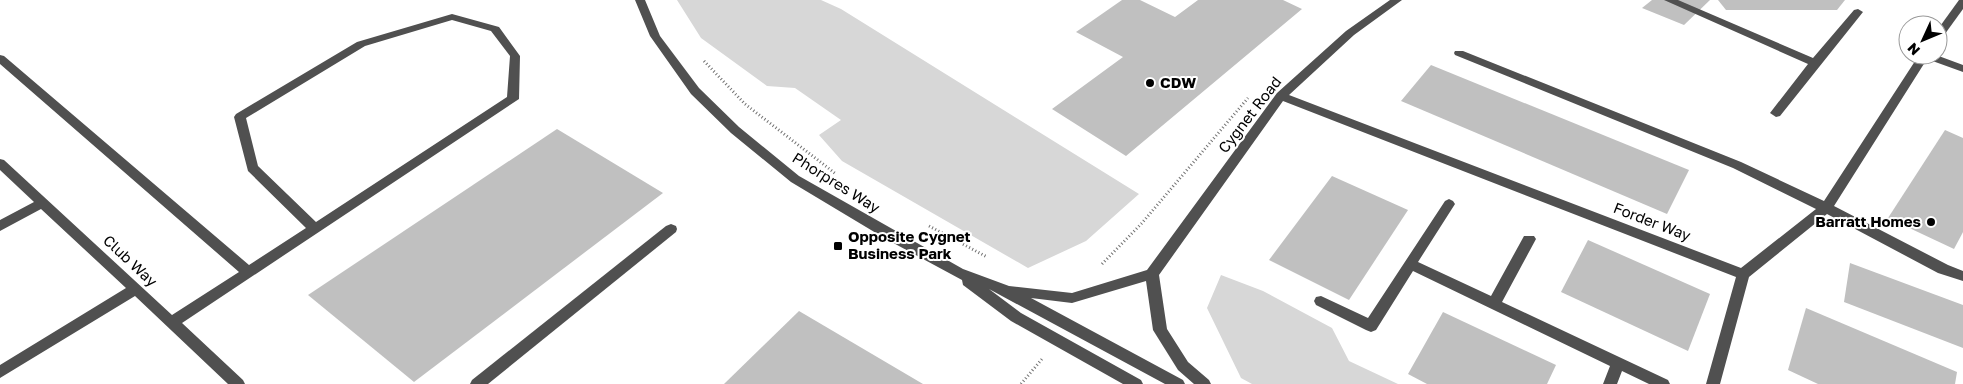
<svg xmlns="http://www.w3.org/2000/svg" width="1963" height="384" viewBox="0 0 1963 384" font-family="'Golos Text',sans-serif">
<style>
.green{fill:#d7d7d7}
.building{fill:#c0c0c0}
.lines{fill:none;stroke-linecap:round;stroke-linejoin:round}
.path{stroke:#727272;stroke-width:3;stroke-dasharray:1 2.5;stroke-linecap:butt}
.minor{fill:#505050;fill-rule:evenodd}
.poi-dot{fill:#000;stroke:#fff;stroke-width:2}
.labels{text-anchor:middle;stroke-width:4;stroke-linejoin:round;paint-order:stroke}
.poi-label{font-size:15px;font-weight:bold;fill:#000;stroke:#fff;text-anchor:start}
.street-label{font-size:15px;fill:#000;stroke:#fff}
</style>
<rect width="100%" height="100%" fill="#fff"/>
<g class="green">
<path d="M677 0H821L841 9 1139 194 1086 241 1028 268 842 161 819 135 841 120 795 88 767 86 701 38Z"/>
<path d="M1221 275 1263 291 1332 328 1349 361 1398 384H1252L1241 378 1207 308Z"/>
</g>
<g class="building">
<path d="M1122 0H1140L1175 17 1198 0H1283L1302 9 1126 156 1052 109 1123 57 1076 32Z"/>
<path d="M1652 0H1710L1684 25 1642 8Z"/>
<path d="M1718 0H1845L1837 10H1726Z"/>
<path d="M1431 65 1689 170 1667 214 1401 101Z"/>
<path d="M557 129 663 193 414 382 308 295Z"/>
<path d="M1945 130 1963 138V232L1954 249 1888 218Z"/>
<path d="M1332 176 1408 210 1349 300 1269 260Z"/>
<path d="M1588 240 1710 294 1688 351 1561 292Z"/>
<path d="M1850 263 1963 305V348L1844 302Z"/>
<path d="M1806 308 1957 372 1955 384H1818L1788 370Z"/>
<path d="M799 311 923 384H724Z"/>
<path d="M1443 312 1556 365 1547 384H1427L1408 374Z"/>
</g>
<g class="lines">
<g class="path">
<path d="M704 61 745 104 836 174"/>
<path d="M929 226 987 257"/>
<path d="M1102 264 1142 223 1248 98"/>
<path d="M1021 384 1042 359"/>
</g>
<g class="minor">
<path d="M635 0H645L660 36 699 88 739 127 799 176 963 269 1009 286 1072 293 1147 270 1277 93 1346 31 1390 0H1402L1354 35 1289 95 1741 268 1816 209 1733 168 1455 55 1454 53 1455 51H1463L1741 162 1824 201 1919 55H1936L1963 65V72L1927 59 1834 206 1948 265 1963 271V281L1938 273 1827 214 1749 277 1720 384H1706L1736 277 1283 101 1159 275 1167 329 1188 362 1209 380 1211 384H1194L1178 370 1153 330 1146 281 1072 303 1031 298 1183 380 1185 384H1165L989 289 1021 313 1141 380 1143 384H1123L1011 321 963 285 962 280 886 239 791 182 731 133 691 94 650 36Z"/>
<path d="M1664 0H1678L1813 58 1854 10 1858 9 1863 12 1780 116 1776 117 1770 113 1808 64Z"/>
<path d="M1959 0H1963V9L1942 38 1938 39V29Z"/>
<path d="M452 14 499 27 520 56 519 99 182 323 243 380 245 384H228L135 296 0 378V365L126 288 41 209 0 231V220L34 202 0 170V159L4 160 172 315 239 272 0 64V55L4 56 249 265 306 228 248 171 234 117 236 114 357 42ZM452 20 491 31 510 56 507 97 316 222 258 166 246 118 365 46Z"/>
<path d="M1449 199 1453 201 1455 204 1418 262 1491 296 1524 236H1534L1536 239 1502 302 1668 380 1670 384H1649L1622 371 1617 384H1603L1610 366 1413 271 1376 330 1371 332 1366 330 1316 305 1314 301 1316 297 1321 296 1368 318 1445 201Z"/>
<path d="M671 224 676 226 677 229 676 232 488 384H470L472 380 666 226Z"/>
</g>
</g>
<g class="poi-dot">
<circle cx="1150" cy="83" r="5"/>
<circle cx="1931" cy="222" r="5"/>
<rect x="833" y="241" width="10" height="10" rx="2.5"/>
</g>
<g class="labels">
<g class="poi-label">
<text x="1160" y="88">CDW</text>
<text x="1921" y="227" text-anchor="end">Barratt Homes</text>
<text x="848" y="242">Opposite Cygnet<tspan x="848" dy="17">Business Park</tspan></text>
</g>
<g class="street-label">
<text transform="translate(1250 115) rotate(-52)" y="5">Cygnet Road</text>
<text transform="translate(836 183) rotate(32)" y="5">Phorpres Way</text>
<text transform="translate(1652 222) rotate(21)" y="5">Forder Way</text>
<text transform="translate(130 261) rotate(43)" y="5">Club Way</text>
</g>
</g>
<g transform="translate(1923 40) rotate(226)"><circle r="24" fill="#ffffff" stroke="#999999"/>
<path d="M0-4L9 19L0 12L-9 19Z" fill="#000000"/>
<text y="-8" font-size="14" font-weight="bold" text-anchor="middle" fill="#000000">N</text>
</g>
</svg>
